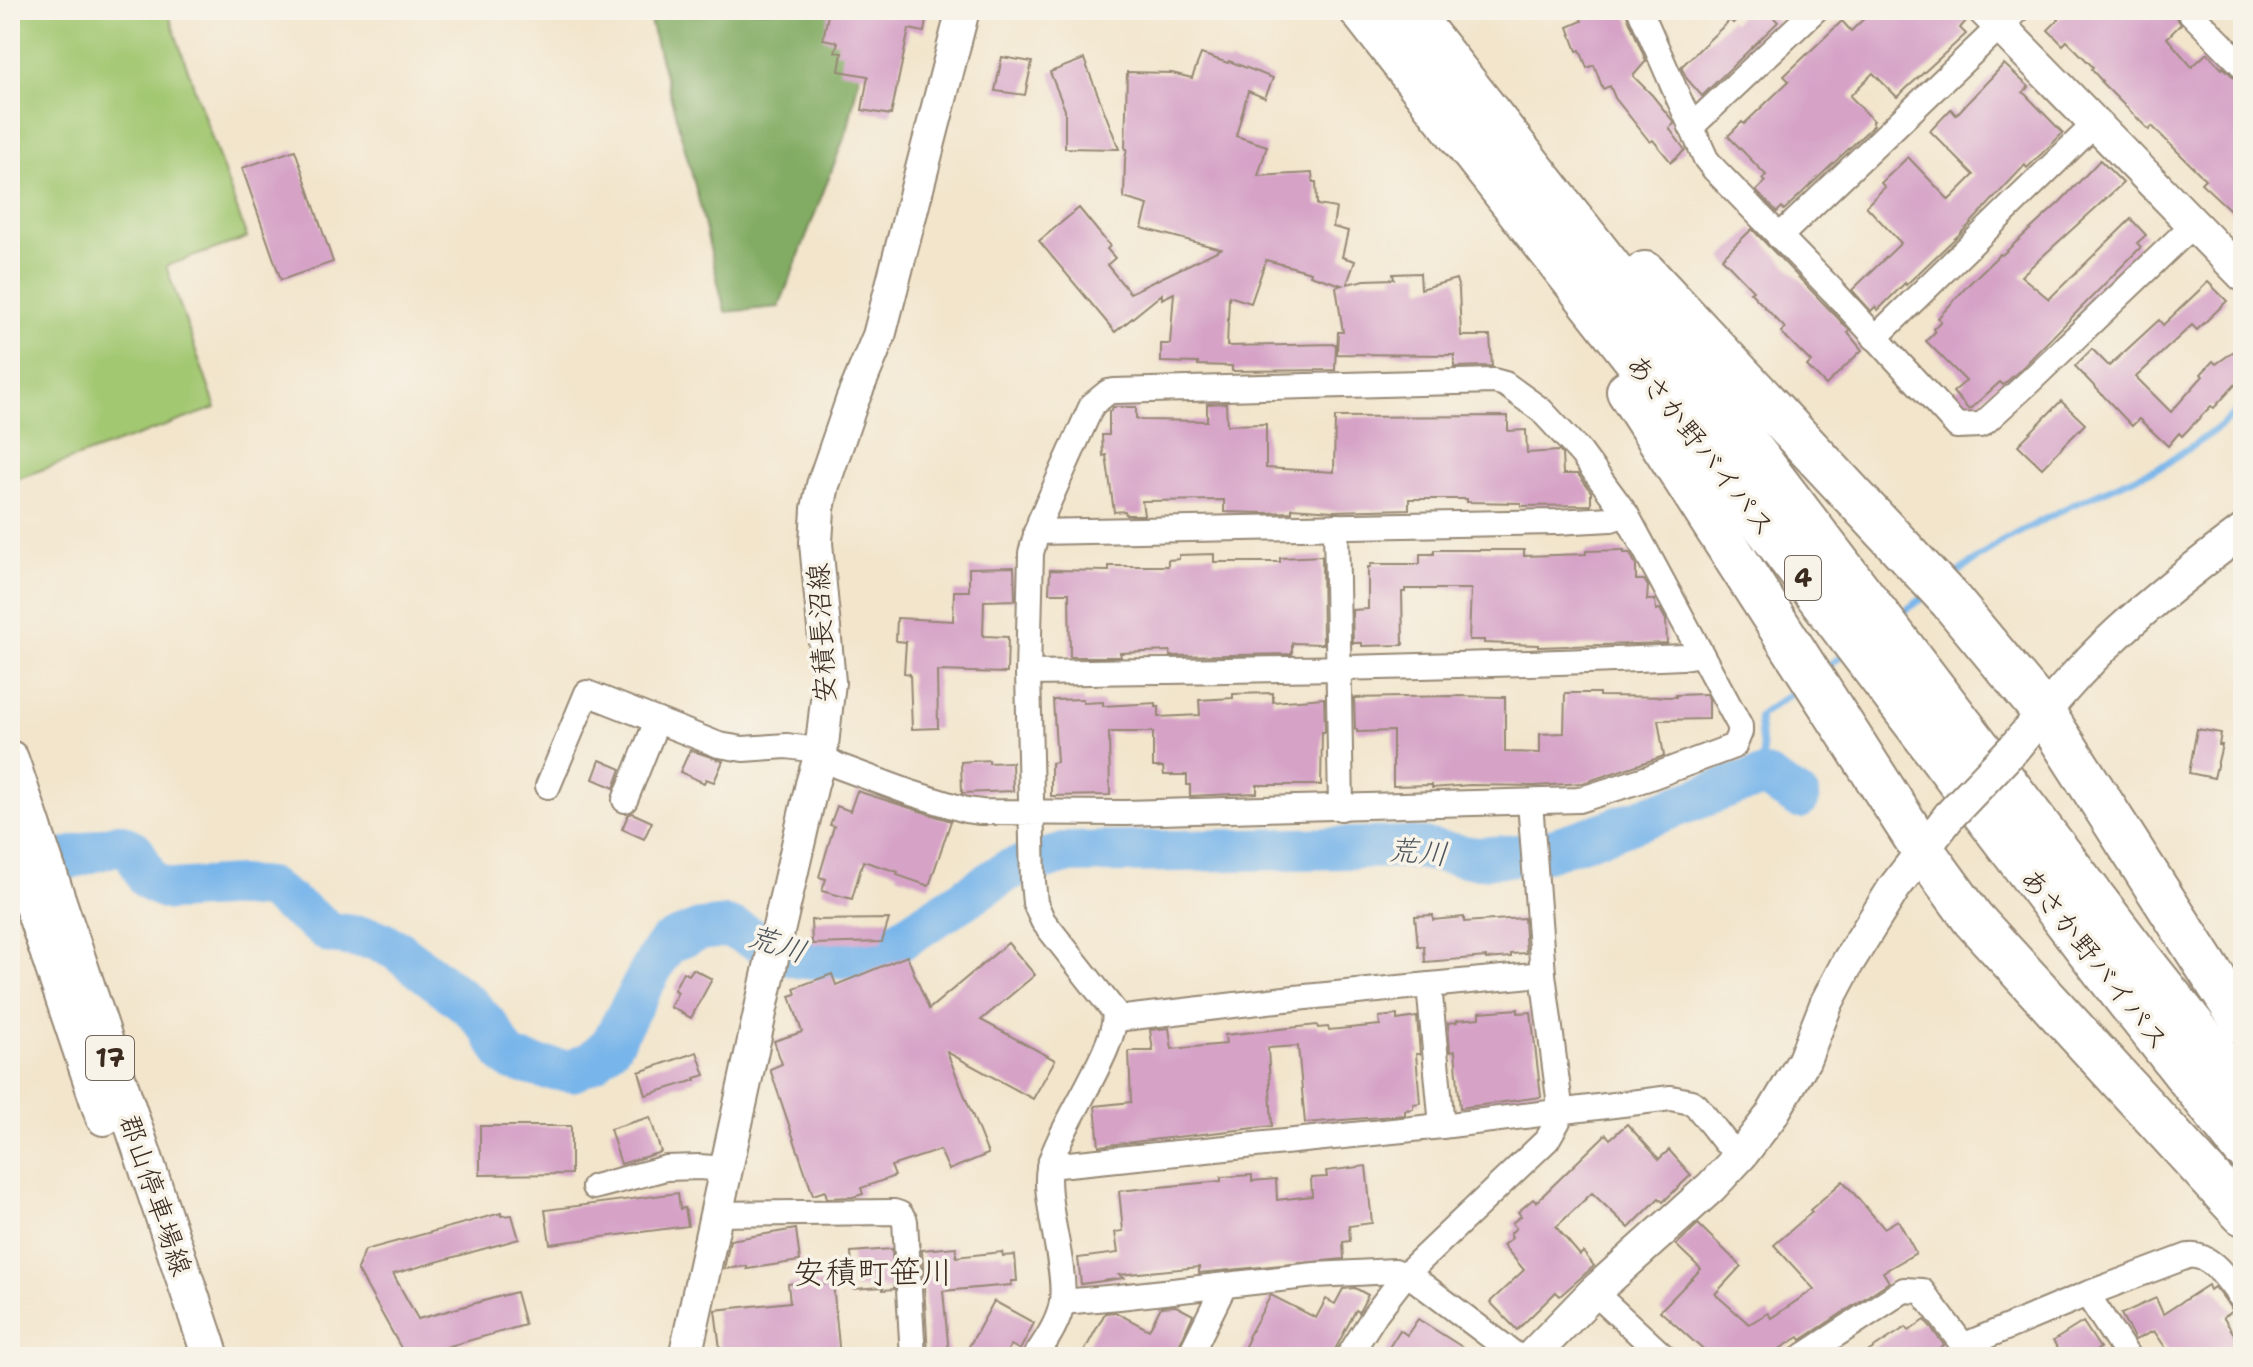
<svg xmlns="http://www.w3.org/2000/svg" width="2253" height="1367" viewBox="0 0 2253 1367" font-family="'Shantell Sans','Klee One',sans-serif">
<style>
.green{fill:#a3c872;stroke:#6f7948;stroke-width:2}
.forest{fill:#82ac64;stroke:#5e6b41;stroke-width:2}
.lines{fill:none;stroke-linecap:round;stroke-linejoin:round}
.stream{stroke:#78b5ea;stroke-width:7}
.river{stroke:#78b5ea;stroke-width:42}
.building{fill:#d6a3c7}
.street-casing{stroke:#968875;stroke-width:28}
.secondary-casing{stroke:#968875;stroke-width:36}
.primary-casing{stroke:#968875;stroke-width:40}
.highway-casing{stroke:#968875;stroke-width:46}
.street{stroke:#fff;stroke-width:24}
.secondary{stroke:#fff;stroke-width:32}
.primary{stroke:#fff;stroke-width:36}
.highway{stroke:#fff;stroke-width:42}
.secondary-bridge-casing{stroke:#968875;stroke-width:36;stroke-linecap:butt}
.secondary-bridge{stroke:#fff;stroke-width:32}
.labels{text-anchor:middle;stroke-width:7;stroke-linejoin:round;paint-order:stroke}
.shield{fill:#f7f3e8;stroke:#73665b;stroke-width:2}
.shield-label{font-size:26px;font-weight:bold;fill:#3b2a1e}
.street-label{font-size:28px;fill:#3b2a1e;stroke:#f7f3e8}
.water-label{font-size:30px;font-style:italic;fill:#4d545b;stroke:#f7f3e8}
.quarter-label{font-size:32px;fill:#3b2a1e;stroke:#f7f3e8}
</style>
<rect width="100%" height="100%" fill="#f7f3e8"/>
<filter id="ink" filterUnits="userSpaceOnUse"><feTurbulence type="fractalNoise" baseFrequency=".0125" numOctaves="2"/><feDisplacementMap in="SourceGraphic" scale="16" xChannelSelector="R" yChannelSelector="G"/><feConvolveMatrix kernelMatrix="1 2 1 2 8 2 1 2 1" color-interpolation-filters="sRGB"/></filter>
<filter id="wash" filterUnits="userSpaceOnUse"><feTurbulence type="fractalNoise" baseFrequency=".006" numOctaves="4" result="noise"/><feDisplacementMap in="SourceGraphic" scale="32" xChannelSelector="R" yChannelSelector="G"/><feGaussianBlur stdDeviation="1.8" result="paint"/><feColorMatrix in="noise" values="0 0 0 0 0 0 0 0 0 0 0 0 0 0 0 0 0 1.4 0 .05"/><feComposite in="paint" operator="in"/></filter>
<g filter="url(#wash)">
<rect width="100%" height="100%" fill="#f2e5cc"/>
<path class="green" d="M10 10H167L247 238 166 266 216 408 16 479 10 461Z"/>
<path class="forest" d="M647 10H873L848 128 779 307 725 312 697 193Z"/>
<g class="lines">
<g class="stream">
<path d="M1947 580 2001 542 2072 505 2164 465 2220 427 2243 405"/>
<path d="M1895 618 1927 595"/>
<path d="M1824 669 1846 653"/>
<path d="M1765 777 1759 716 1801 686"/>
</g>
<path class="river" d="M10 875 119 844 134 851 148 879 157 885 171 890 240 886 268 888 331 933 374 939 397 950 470 1006 489 1027 506 1055 512 1060 543 1068 572 1071 593 1061 611 1044 658 957 668 943 700 930 726 927 735 930 786 954 801 958 868 957 895 943 1009 870 1066 853 1411 847 1476 858 1507 856 1546 851 1603 833 1738 784 1765 777 1799 798"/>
</g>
<g id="blocks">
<g class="building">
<path d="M829 10H928L924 32 909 29 891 115 862 110 868 76 839 71 842 53 835 52 838 42 823 39Z"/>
<path d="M1596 10H1625L1646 61 1633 76 1652 95 1673 121 1674 124 1669 128 1685 150 1671 162 1653 140 1650 142 1615 98 1610 86 1603 89 1594 65 1587 68 1580 50 1577 51 1568 27 1582 21 1580 16Z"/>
<path d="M1746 10H1767L1778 22 1702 96 1687 79 1681 67 1730 20 1733 23Z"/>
<path d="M1873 10H1955L1966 21 1960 28 1966 34 1897 97 1873 73 1850 96 1874 121 1872 123 1874 125 1784 210 1782 207 1777 212 1756 191 1765 182 1762 179 1766 175 1728 136 1742 122 1744 124 1789 81 1784 76 1842 21 1851 31Z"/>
<path d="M2068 10H2170L2181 24 2167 38 2192 67 2207 53 2222 69 2223 67 2243 86V222L2201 183 2205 179 2152 126 2149 130 2101 82 2102 81 2091 69 2093 67 2067 41 2063 45 2048 30Z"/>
<path d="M1201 54 1228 63 1229 61 1273 78 1265 98 1248 91 1236 136 1267 146 1258 176 1312 173 1313 182H1316L1317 205 1336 208 1333 227 1348 231 1342 257 1355 261 1347 284 1365 280 1394 279 1393 274 1420 273 1421 289 1456 279 1459 289 1461 336H1490L1492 366 1454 367V355L1337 354 1338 332H1343L1336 287 1342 285 1310 275 1311 272 1266 260 1251 303 1229 296 1227 346 1336 344 1335 370 1232 371V366L1198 365V363L1161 362V344H1170L1174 293 1162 299V294L1115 332 1039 241 1079 208 1110 246 1107 249 1115 258 1107 265 1130 293 1221 249 1142 228 1148 205 1124 198 1125 159 1127 149H1125L1127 72 1172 73 1192 78Z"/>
<path d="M1002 57 1032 62 1025 95 995 91Z"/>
<path d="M1084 59 1119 149 1065 148V110L1050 72Z"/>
<path d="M2004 64 2029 87 2023 92 2063 133 2027 168 2025 165 1968 226 1906 285 1905 283 1878 310 1875 307 1871 311 1852 290 1901 243 1866 206 1885 187 1881 183 1908 157 1949 200 1974 175 1930 131 1951 109 1956 115Z"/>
<path d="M295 150 333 262 281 280 242 168Z"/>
<path d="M2100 160 2123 183 2021 276 2049 299 2131 219 2146 235 2137 243 2141 247 2019 371 2003 385 2000 382 1969 410 1953 392 1966 381 1926 341 1935 332 1933 329 1941 321 1938 318 1970 283 2000 254 2002 255 2060 202Z"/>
<path d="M1752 229 1831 311 1850 331 1848 333 1862 350 1826 385 1807 366 1811 362 1781 332 1785 328 1750 292 1753 290 1722 258Z"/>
<path d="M2208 282 2227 301 2197 330 2192 325 2136 377 2171 412 2203 376 2201 374 2213 361 2216 364 2243 345V376L2214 408 2211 406 2182 436 2179 433 2168 446 2139 419 2132 426 2075 366 2092 349 2109 366 2159 320 2163 325Z"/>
<path d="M2061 401 2085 424 2042 468 2018 445Z"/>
<path d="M1226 403 1227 425 1266 424V468L1334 472 1335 417 1508 416V431L1526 430 1527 453 1559 451 1562 454 1563 474H1578L1591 492V505L1521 506V503L1467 502V499H1409V509L1333 511 1292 508V512L1264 513 1224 512V500L1142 501 1144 515H1126L1125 511 1114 512 1106 455 1103 456 1102 435H1109V411H1111L1113 407H1136V418L1141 420 1207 421V404Z"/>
<path d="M1434 550H1524V556L1586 554V551L1624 550V553H1630L1636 565V580H1644L1648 586 1647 600H1655L1656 610 1660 609 1666 620 1667 643 1538 647V645L1484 643V640H1469L1471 589H1405V592H1402L1403 645 1362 646V643H1353L1352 610 1368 609V567H1370L1371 564H1420V554H1434Z"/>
<path d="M1214 554V562H1280V558L1322 556 1323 644 1292 643V654L1170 656V651L1120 653 1121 657H1070L1069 593H1049L1050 570 1109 571V566H1168V560L1179 559V555Z"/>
<path d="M1014 567 1015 600 984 601 983 636 1008 637 1007 673 937 671 938 728 912 729 910 674 904 673 906 642 896 641 897 618 953 621 954 591H969V568Z"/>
<path d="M1273 693V702L1324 698 1325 732H1322L1321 785H1257V793L1190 796V785H1187V775H1164L1163 767H1153V732H1109L1110 795 1051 796V763L1057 762 1053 700 1083 699V703L1103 702V706L1156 703V707H1159V717L1200 715 1199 700 1233 698V694Z"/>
<path d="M1565 693H1599V696L1676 697V695L1706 694 1709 699V719L1658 720 1664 756 1583 783 1535 786 1470 785 1432 788V785L1393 786V731L1357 732V729H1355L1354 698 1453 696 1505 697V752L1540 753V734L1564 733Z"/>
<path d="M2197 729 2221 733 2219 745H2222L2214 778 2189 773Z"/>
<path d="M690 750 723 761 714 782 706 779 704 783 680 772Z"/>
<path d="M600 760 621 769 614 788 593 779Z"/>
<path d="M989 760V763L1012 762 1013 791 962 793 961 762Z"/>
<path d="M857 791 951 821 929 886 897 875 898 872 863 861 852 899 822 891 826 879 819 877 834 826 830 825 837 806 850 811Z"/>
<path d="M632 813 652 822 644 839 622 829 628 815Z"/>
<path d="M1433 915V920L1464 917V922L1524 918 1526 953 1511 954V957L1486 959V957L1425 962 1424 946H1418L1415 916Z"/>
<path d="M889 919 882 942 812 944 811 920Z"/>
<path d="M1008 943 1035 975 981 1020 1055 1060 1033 1099 947 1052 988 1154 949 1170 940 1150 891 1166 895 1176 861 1188 863 1194 853 1197 827 1198 825 1191 813 1195 770 1069 782 1064 774 1041 802 1032 790 996 796 994 794 988 832 974 836 985 907 956 929 1009Z"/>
<path d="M693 969 712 979 691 1018 670 1007 678 992 674 990 683 972 689 975Z"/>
<path d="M1518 1009V1013L1531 1012 1541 1097 1460 1108 1455 1051 1450 1052 1448 1023 1457 1022V1020L1480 1018V1012Z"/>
<path d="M1397 1015V1020L1417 1017 1420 1054H1416L1420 1103 1413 1104V1109L1405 1110V1115L1305 1123 1298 1046 1268 1048 1272 1126 1099 1146 1095 1106 1131 1102 1129 1051H1153L1150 1030 1169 1028 1172 1049 1226 1044 1225 1035 1317 1025 1318 1028 1328 1027 1329 1030 1380 1025 1379 1017Z"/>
<path d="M697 1052 705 1075 695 1078 696 1080 646 1095 639 1072Z"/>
<path d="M650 1117 661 1152 621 1164 610 1129Z"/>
<path d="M1627 1124 1659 1159 1669 1150 1691 1175 1663 1202 1659 1198 1629 1228 1592 1193 1556 1227 1580 1255 1583 1252 1594 1266 1560 1296 1556 1292 1517 1330 1490 1302 1524 1270 1503 1245 1512 1238 1510 1234 1516 1228 1512 1223 1521 1216 1518 1212 1533 1199 1536 1202 1606 1134 1610 1139Z"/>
<path d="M480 1126H571V1174L480 1175Z"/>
<path d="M1366 1166 1372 1223 1349 1226 1350 1241 1343 1242 1344 1259 1199 1273V1267L1119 1275 1124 1278 1081 1284 1078 1258 1118 1253 1115 1232 1123 1231 1119 1191 1221 1181V1177L1252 1175V1181L1276 1179 1277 1200 1312 1196 1311 1178 1327 1177 1326 1171Z"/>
<path d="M1843 1181 1884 1228 1898 1220 1916 1253 1883 1272 1889 1282 1801 1340 1799 1337 1766 1357H1711L1660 1311 1701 1269 1676 1245 1698 1224 1741 1266 1715 1294 1749 1324 1768 1313 1771 1318 1814 1289 1774 1245 1812 1212 1810 1210Z"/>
<path d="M678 1193 680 1209 685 1208 688 1226 550 1244 545 1210Z"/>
<path d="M501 1213V1216L512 1215 519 1239 393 1274 418 1319 516 1292 525 1325 435 1350 439 1357H406L357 1269 365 1250Z"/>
<path d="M796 1229 800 1261 747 1269V1266L724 1269 730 1240Z"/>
<path d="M956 1247V1257L1002 1252 1003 1256 1015 1255 1017 1281H1011V1285L943 1291 949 1353 928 1355 922 1250Z"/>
<path d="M892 1249 894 1289 883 1290V1287L853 1289 851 1252Z"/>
<path d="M815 1281V1284L833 1283 840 1357H721L715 1310 790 1302 788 1284Z"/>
<path d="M2208 1285 2210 1290 2214 1287 2233 1311 2223 1317 2243 1348V1357H2172L2154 1331 2135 1340 2121 1314 2156 1298 2163 1314Z"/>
<path d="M1355 1288 1368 1295 1359 1312 1356 1310 1331 1357H1240L1249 1338 1248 1337 1271 1295 1316 1318 1326 1299 1335 1304 1343 1289Z"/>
<path d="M994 1301 1034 1323 1020 1350 1011 1345 1004 1357H970L974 1351 966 1352Z"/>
<path d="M1176 1306 1193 1315 1174 1357H1081L1105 1313 1115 1312 1149 1330 1161 1307Z"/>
<path d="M1418 1319 1478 1357H1383L1400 1330 1407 1335Z"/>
<path d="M1925 1320 1944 1345 1926 1357H1860L1906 1327 1909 1331Z"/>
<path d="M2083 1322 2100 1348 2087 1357H2064L2053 1341Z"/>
</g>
</g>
</g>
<g filter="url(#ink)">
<use href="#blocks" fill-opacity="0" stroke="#968875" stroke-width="2"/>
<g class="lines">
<defs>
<g id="street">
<path d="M1640 10 1678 97 1706 159 1714 169 1834 292 1957 426 1980 425 1985 422 2029 382 2194 224"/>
<path d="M2188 10 2243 66"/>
<path d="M1691 127 1815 10"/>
<path d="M1779 237 2017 10"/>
<path d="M1875 338 2095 124"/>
<path d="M1336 526 1341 808"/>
<path d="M1036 532 1556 522 1611 519 1626 514"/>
<path d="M1028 673C1247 670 1465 667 1683 657L1701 654"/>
<path d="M548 786 587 693 719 745 743 749 787 746 809 749 838 766 911 793 966 810 981 812 1125 813 1579 800 1648 778 1734 746 1740 732V726L1626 514 1581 453 1541 410 1505 384 1494 381 1114 391 1108 392 1092 405 1040 521 1031 553 1028 673 1033 882 1035 903 1043 921 1114 1011C1121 1043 1057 1130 1049 1168 1046 1184 1050 1201 1052 1217 1056 1240 1065 1279 1062 1302 1059 1322 1046 1340 1035 1357"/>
<path d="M625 800 657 721"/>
<path d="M1429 985 1442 1126"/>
<path d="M1116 1019 1285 999 1543 974"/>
<path d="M1049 1166 1442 1126 1671 1098 1691 1102 1696 1105 1725 1142 1741 1155"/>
<path d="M594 1187 666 1168 699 1167 726 1169"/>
<path d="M715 1214 894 1212 900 1214 905 1221 913 1357"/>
<path d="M1594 1292 1664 1357"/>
<path d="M2087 1294 2128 1357"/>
<path d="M1062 1302 1119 1297 1315 1275 1395 1271 1416 1280 1518 1357"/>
<path d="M1965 1345 2087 1294 2188 1256C2212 1252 2229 1283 2243 1300"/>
<path d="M1189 1357 1224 1286"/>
<path d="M1348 1357 1376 1313 1406 1274 1547 1140 1558 1121 1559 1098 1543 974 1530 802"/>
<path d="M1802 1357 1904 1290 1922 1291 1972 1357"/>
</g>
<g id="secondary">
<path d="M1984 10 2243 275"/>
<path d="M2014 748C2047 708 2080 668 2118 633 2158 596 2200 563 2243 531"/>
<path d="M685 1357 774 949 812 784 821 754 829 682 816 543 818 509 823 485 852 401 879 336 963 10"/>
<path d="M1531 1357 1594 1292 1711 1187 1741 1155 1771 1116 1804 1060 1827 1002 1848 962 1894 888 1950 815"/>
</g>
<g id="primary">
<path d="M10 759 211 1357"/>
<path d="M10 838 104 1117"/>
</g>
<g id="highway">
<path d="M1361 10 1712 457 2103 970 2243 1148"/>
<path d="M1408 10 1711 396 2136 953 2243 1088"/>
<path d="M1645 273 1951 601 2044 713 2243 1023"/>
<path d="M1628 391 1922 849 1973 919 2243 1214"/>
</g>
</defs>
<use href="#street" class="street-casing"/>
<use href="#secondary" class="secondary-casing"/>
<use href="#primary" class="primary-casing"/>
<use href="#highway" class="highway-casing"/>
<use href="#street" class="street"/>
<use href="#secondary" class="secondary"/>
<use href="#primary" class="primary"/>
<use href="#highway" class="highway"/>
<defs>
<path id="secondary-bridge" d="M1950 815 2014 748"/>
</defs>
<use href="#secondary-bridge" class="secondary-bridge-casing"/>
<use href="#secondary-bridge" class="secondary-bridge"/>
</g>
</g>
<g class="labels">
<g class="shield">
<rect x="1785" y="556" width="36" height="44" rx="6"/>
<rect x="86" y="1036" width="48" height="44" rx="6"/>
</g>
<g class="shield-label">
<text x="1803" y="587">4</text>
<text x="110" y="1067">17</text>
</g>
<g class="street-label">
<text transform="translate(1701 445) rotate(52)" y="10">あさか野バイパス</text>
<text transform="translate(821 633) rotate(-93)" y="10">安積長沼線</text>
<text transform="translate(2095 959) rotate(52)" y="10">あさか野バイパス</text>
<text transform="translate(156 1195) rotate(71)" y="10">郡山停車場線</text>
</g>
<g class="water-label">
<text transform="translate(1418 852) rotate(5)" y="10">荒川</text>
<text transform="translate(777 944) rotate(18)" y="10">荒川</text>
</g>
<g class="quarter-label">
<text x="873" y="1283">安積町笹川</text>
</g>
</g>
<rect width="2253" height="1367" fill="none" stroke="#f7f3e8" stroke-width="40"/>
</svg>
